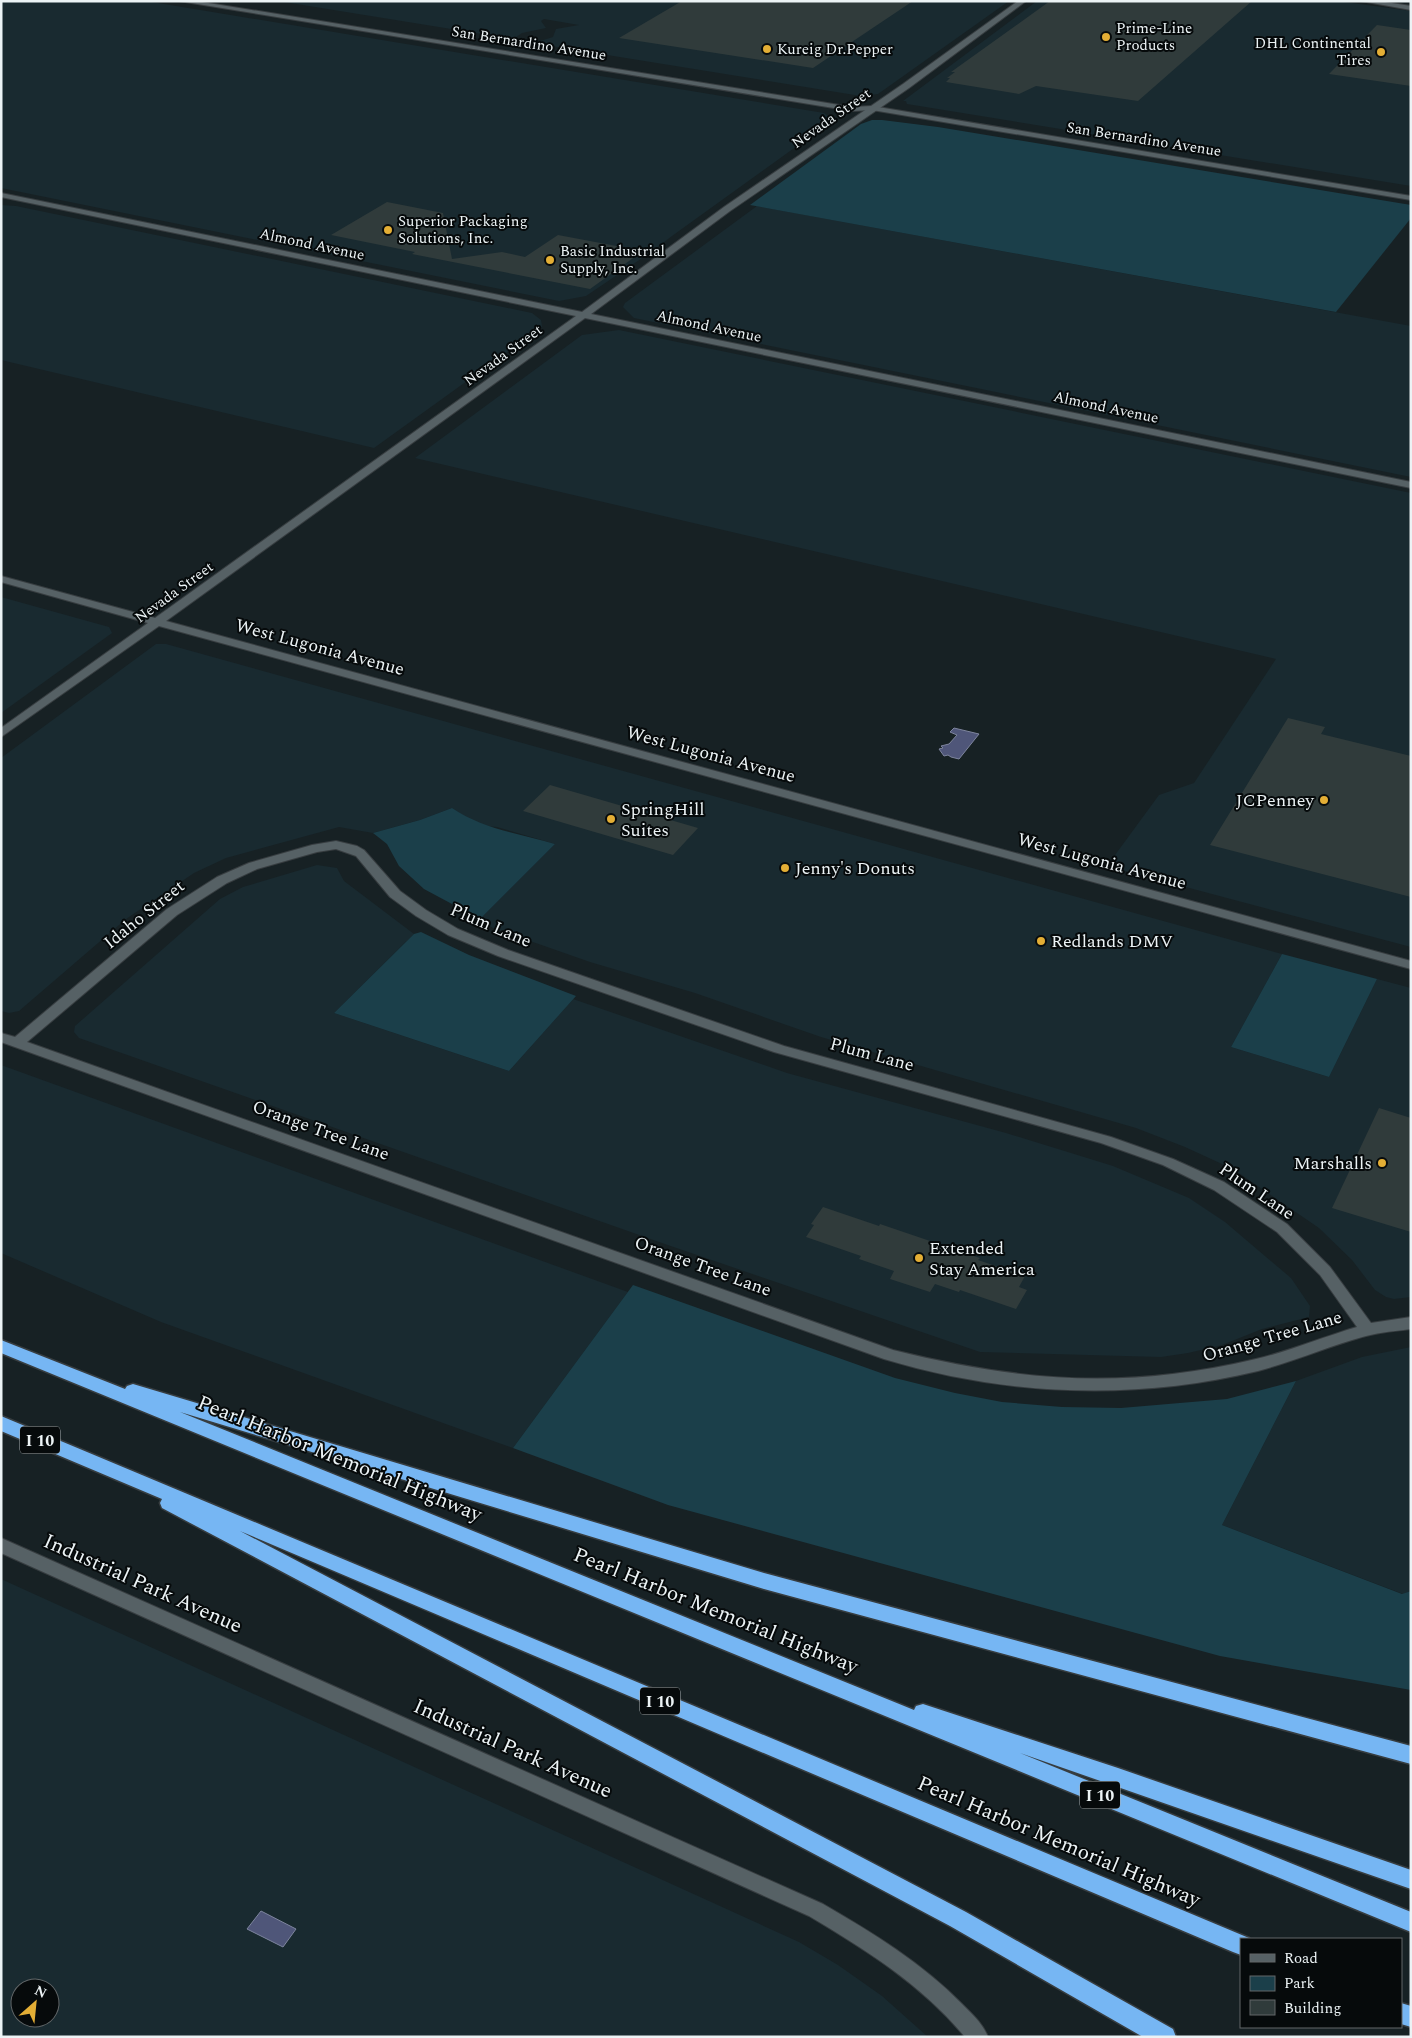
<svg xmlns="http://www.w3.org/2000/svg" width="1412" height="2038" viewBox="0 0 1412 2038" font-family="Spectral,serif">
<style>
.built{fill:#192a30;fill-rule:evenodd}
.green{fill:#1b3f4a}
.water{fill:#4f5679;stroke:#7e859e}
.building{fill:#303b3b}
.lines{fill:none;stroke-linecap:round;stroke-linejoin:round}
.minor-casing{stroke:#373d40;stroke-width:2}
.tertiary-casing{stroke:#373d40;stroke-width:2}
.secondary-casing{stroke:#373d40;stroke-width:2}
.motorway-casing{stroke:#373d40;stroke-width:3}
.minor{fill:#566165;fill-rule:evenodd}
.tertiary{fill:#566165;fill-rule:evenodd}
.secondary{fill:#566165;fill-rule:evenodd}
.motorway{fill:#76b6f3;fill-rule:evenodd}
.poi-dot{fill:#e3ae35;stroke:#060a0b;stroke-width:2}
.labels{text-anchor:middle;stroke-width:4;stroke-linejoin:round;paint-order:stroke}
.far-poi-label{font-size:15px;fill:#ecf3f5;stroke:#060a0b;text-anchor:start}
.far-street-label{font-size:15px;fill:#ecf3f5;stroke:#060a0b}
.shield{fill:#060a0b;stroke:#a7adaf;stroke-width:1}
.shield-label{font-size:16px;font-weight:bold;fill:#ecf3f5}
.street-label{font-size:18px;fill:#ecf3f5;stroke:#060a0b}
.poi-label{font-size:18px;fill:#ecf3f5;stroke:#060a0b;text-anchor:start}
.near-street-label{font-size:21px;fill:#ecf3f5;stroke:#060a0b}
</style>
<rect width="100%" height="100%" fill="#172124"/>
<g class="built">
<path d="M1 1H146L824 113 833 120 672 236 651 252 586 296 559 301 1 188Z"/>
<path d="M278 1H1009L878 94 861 96 539 44 537 42 553 37 556 29 579 25 544 19 541 21 546 28 522 33 513 39Z"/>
<path d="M1037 1H1337L1411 11V186L907 104 906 101H903Z"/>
<path d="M1 205 16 206 532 313 541 320 542 327 374 448 1 360Z"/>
<path d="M757 206 1411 326V477L634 318 623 307 625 303Z"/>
<path d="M619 330 1411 493V947L1107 866 1159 795 1194 783 1276 659 415 458 582 335Z"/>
<path d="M1 597 109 627 112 633 1 713Z"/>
<path d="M156 644H166L1282 954 1231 1047 1329 1077 1377 979 1411 988V1297L1394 1299 1386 1297 1375 1290 1352 1260 1319 1228 1233 1169 1185 1147 1136 1128 821 1037 695 993 590 962 493 928 480 919 555 844 497 827 485 826 470 820 452 808 420 820 373 833 339 827 226 858 194 873 126 919 19 1011 9 1013 1 1011V758Z"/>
<path d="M317 865 337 868 344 881 414 934 334 1013 509 1071 573 999 787 1073 1006 1133 1113 1166 1189 1198 1225 1222 1291 1278 1310 1306 1309 1317 1262 1329 1222 1345 1188 1353 1161 1357 980 1352 662 1243 79 1038 74 1032 75 1026 220 899 243 887Z"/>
<path d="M1 1065 628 1292 513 1448 161 1322 1 1253Z"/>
<path d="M1411 1347V1591L1403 1594 1222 1525 1296 1381 1362 1357Z"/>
<path d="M1 1579 799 1942 838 1965 882 1996 928 2037H1ZM20 1988H50V2018H20Z"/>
</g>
<g class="green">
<path d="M872 120H882L938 127 1411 205V218L1336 312 750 205 861 124Z"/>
<path d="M452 808C483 829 520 834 555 844L480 919 424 889 399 866 387 844 373 833 420 820Z"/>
<path d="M421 932 469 955 576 996 509 1071 334 1013 414 934Z"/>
<path d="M1282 954 1377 979 1329 1077 1231 1047Z"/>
<path d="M633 1285 895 1378 955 1393 1002 1402 1062 1407 1121 1408 1227 1399 1296 1381 1222 1525 1402 1594 1411 1591V1690L1220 1656 668 1505 513 1448Z"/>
</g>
<g class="water">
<path d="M954 728 979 734 959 759 951 757 948 755 944 756 939 749 943 748 941 746 949 744 957 735 950 732Z"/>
<path d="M261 1911 296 1929 283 1947 247 1929Z"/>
</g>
<g class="building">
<path d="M682 1H913L813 68 619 38Z"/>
<path d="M1050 1H1252L1138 101 1036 86 1019 94 946 82 950 78H947L955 72H951Z"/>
<path d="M1377 25 1411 30V86L1329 74Z"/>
<path d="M387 202 443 213 452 259 502 252 525 257 558 235 643 251 590 289 412 254 415 252 331 235Z"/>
<path d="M1288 718 1325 727 1321 734 1411 756V897L1210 845Z"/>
<path d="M550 785 698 828 673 855 523 811Z"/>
<path d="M1379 1108 1411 1118V1232L1332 1208Z"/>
<path d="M823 1207 879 1226 880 1224 980 1258 978 1260 1025 1276 1019 1287 1027 1290 1016 1309 960 1290 959 1292 935 1284 930 1292 890 1279 894 1271 859 1259 861 1256 806 1237 814 1225 811 1224Z"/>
</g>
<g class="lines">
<defs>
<g id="minor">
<path d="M1361 1H1379L1411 6V10Z"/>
<path d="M336 841 357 846 364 850 400 891 426 910 458 929 508 950 784 1046 1111 1137 1173 1159 1224 1182 1287 1224 1330 1267 1371 1323 1411 1317V1329C1396 1331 1381 1332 1366 1336 1329 1346 1295 1361 1258 1371 1134 1401 1006 1396 884 1359L1 1042V1033L15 1037 167 909 217 877 249 863 312 845ZM336 849 356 856 390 897 416 916 448 935 498 956 774 1052 1101 1143 1163 1165 1214 1190 1277 1232 1320 1275 1357 1327C1323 1337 1290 1351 1256 1359 1126 1390 1022 1382 893 1350L27 1042 177 915 227 883 257 869 317 852Z"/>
<path d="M1 1538 823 1904C873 1933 922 1963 962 2004 972 2014 983 2024 988 2037H965C922 1985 866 1950 809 1916L1 1553Z"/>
</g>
<path id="tertiary" d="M1018 1H1026L909 88 730 211 591 314 1411 482V488L585 318 166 621 1411 961V969L159 626 1 737V728L148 623 1 582V576L155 618 576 316 1 197V193L582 312 724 207 903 84Z"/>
<path id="secondary" d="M179 1H196L852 107 872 106 1411 196V200L872 110 852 111Z"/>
<g id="motorway">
<path d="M1 1340 125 1389 127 1386 133 1384 764 1573 1411 1746V1764L764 1589 180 1412 914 1710 916 1706 923 1704 1118 1768 1411 1870V1889L1020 1753 1411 1912V1932L1 1353Z"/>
<path d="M1 1416 1249 1938V1939H1241V1955L1233 1952 240 1531 966 1912 1173 2029 1176 2037H1143L950 1926 162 1508 160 1503 162 1499 1 1431Z"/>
<path d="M1401 2003 1411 2006V2027L1401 2024Z"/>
</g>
</defs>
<use href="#minor" class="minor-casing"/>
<use href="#tertiary" class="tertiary-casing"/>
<use href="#secondary" class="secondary-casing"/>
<use href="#motorway" class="motorway-casing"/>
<use href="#minor" class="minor"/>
<use href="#tertiary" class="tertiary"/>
<use href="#secondary" class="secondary"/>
<use href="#motorway" class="motorway"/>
</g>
<g class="poi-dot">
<circle cx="1106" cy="37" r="5"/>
<circle cx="767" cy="49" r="5"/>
<circle cx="1381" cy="52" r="5"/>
<circle cx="388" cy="230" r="5"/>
<circle cx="550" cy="260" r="5"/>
<circle cx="1324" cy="800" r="5"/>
<circle cx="611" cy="819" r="5"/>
<circle cx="785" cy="868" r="5"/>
<circle cx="1041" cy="941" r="5"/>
<circle cx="1382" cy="1163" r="5"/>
<circle cx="919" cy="1258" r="5"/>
</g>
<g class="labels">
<g class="far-poi-label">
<text x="1116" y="33">Prime-Line<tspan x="1116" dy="17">Products</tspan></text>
<text x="1371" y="48" text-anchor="end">DHL Continental<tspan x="1371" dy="17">Tires</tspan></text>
<text x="777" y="54">Kureig Dr.Pepper</text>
<text x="398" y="226">Superior Packaging<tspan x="398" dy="17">Solutions, Inc.</tspan></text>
<text x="560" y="256">Basic Industrial<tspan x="560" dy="17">Supply, Inc.</tspan></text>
</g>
<g class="far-street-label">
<text transform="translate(529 43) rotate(9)" y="5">San Bernardino Avenue</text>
<text transform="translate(831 118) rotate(-35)" y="5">Nevada Street</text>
<text transform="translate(1144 139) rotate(9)" y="5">San Bernardino Avenue</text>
<text transform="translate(312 244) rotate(12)" y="5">Almond Avenue</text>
<text transform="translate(709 326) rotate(12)" y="5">Almond Avenue</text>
<text transform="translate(503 355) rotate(-36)" y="5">Nevada Street</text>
<text transform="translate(1106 407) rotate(12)" y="5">Almond Avenue</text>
<text transform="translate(174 592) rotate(-36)" y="5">Nevada Street</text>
</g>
<g class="shield">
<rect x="20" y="1426.5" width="40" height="27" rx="4"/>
<rect x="640" y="1687.5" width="40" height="27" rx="4"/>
<rect x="1080" y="1781.5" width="40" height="27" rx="4"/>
</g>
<g class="shield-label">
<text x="40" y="1446">I 10</text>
<text x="660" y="1707">I 10</text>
<text x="1100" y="1801">I 10</text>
</g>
<g class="street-label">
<text transform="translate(320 647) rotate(15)" y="6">West Lugonia Avenue</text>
<text transform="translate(711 754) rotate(15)" y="6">West Lugonia Avenue</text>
<text transform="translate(1102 861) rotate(15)" y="6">West Lugonia Avenue</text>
<text transform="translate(144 914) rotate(-39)" y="6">Idaho Street</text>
<text transform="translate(491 925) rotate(23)" y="6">Plum Lane</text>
<text transform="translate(872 1054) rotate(15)" y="6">Plum Lane</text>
<text transform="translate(321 1130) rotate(20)" y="6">Orange Tree Lane</text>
<text transform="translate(1257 1191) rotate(34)" y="6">Plum Lane</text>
<text transform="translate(703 1266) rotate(20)" y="6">Orange Tree Lane</text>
<text transform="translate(1272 1336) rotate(-16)" y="6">Orange Tree Lane</text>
</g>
<g class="poi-label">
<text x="1314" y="806" text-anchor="end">JCPenney</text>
<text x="621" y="815">SpringHill<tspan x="621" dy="21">Suites</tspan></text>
<text x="795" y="874">Jenny's Donuts</text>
<text x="1051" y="947">Redlands DMV</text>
<text x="1372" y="1169" text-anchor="end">Marshalls</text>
<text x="929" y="1254">Extended<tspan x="929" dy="21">Stay America</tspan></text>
</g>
<g class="near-street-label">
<text transform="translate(340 1458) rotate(22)" y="7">Pearl Harbor Memorial Highway</text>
<text transform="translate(143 1583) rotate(24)" y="7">Industrial Park Avenue</text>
<text transform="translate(716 1610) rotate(22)" y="7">Pearl Harbor Memorial Highway</text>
<text transform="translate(513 1748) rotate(24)" y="7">Industrial Park Avenue</text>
<text transform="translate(1059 1841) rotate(23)" y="7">Pearl Harbor Memorial Highway</text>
</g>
</g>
<rect width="1412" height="2038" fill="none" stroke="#ecf3f5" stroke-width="5"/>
<rect x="1240" y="1938" width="162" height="90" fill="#060a0b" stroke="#626769"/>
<rect x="1250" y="1954" width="25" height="8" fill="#566165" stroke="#626769"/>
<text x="1284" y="1963" font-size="15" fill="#ecf3f5">Road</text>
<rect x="1250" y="1976" width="25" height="15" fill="#1b3f4a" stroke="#626769"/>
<text x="1284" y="1988" font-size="15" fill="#ecf3f5">Park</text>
<rect x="1250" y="2000" width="25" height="15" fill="#303b3b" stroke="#626769"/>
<text x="1284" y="2013" font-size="15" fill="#ecf3f5">Building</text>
<g transform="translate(35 2003) rotate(27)"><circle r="24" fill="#060a0b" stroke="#626769"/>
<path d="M0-4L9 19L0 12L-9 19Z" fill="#e3ae35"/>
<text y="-8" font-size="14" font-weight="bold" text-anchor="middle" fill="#ecf3f5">N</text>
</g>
</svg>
